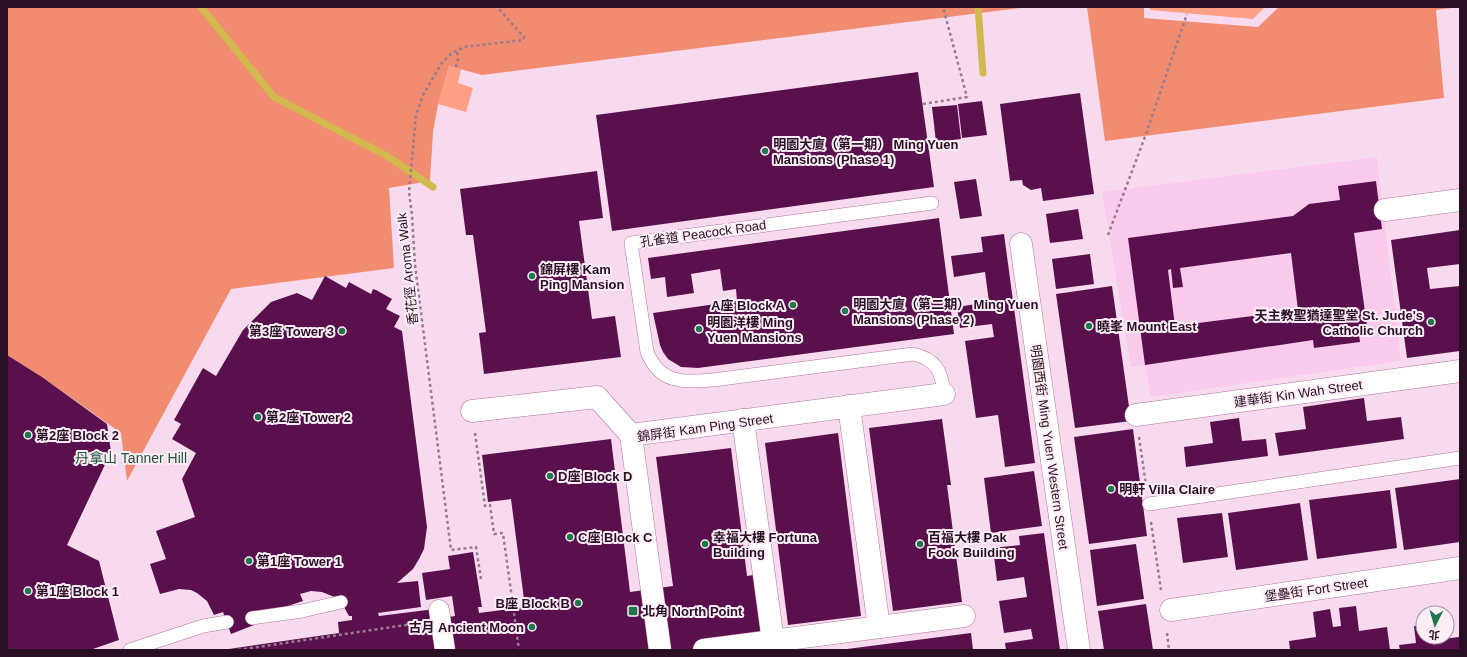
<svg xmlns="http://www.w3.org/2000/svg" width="1467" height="657" viewBox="0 0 1467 657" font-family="Helvetica,'Noto Sans TC',sans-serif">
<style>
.built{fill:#facaed}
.green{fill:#ff9f84}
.forest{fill:#f18c70}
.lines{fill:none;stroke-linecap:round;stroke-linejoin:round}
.stream{stroke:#d1b94e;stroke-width:7}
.building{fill:#5b104e;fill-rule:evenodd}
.service-casing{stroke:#b773a6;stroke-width:14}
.pedestrian-casing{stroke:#b773a6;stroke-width:21}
.minor-casing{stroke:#b773a6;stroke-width:23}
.path{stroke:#977b90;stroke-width:2.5;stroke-dasharray:3 3;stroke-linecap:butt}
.service{stroke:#fff;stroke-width:13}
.pedestrian{stroke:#fff;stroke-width:20}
.minor{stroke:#fff;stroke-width:22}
.poi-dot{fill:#20774b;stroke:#fcedf7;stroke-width:1.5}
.labels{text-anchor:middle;stroke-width:4;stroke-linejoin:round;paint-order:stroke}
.poi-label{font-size:13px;font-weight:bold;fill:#2a1024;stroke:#fcedf7;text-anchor:start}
.street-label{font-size:13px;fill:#2a1024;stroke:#fcedf7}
.neighbourhood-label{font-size:14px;fill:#1c5637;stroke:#fcedf7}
</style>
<rect width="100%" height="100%" fill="#f8daef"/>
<path class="built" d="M1377 157 1401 361 1151 397 1145 365 1131 367 1102 192Z"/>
<g class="green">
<path d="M1150 7H1265L1253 19 1150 10Z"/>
<path d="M449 66 461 69 458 83 473 88 466 112 438 104Z"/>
</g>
<g class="forest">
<path d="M7 7H1029L482 75 449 66 438 104 433 132 430 181 389 188 394 268 231 289 127 481 121 433 42 377 7 355Z"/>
<path d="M1087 7H1144V18L1258 27 1279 7H1459L1436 10 1444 98 1105 141Z"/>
</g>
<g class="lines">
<g class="stream">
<path d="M201 7 274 97 387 156 433 187"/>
<path d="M978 7 983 73"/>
</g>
</g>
<g class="building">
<path d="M918 72 934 187 612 231 596 115Z"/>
<path d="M1080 93 1094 194 1043 201 1041 188 1031 190 1023 185 1022 180 1010 181 1000 104Z"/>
<path d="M982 101 987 135 962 138 958 104Z"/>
<path d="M957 105 961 139 936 142 932 107Z"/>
<path d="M597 171 603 218 579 221 592 319 615 316 621 357 484 374 479 333 486 332 473 235H466L460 189Z"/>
<path d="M976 179 982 216 960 219 954 182Z"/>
<path d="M1376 181 1382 229 1354 233 1368 333 1359 334 1360 342 1314 348 1313 340 1145 365 1128 238 1293 216 1309 204 1340 200 1338 186ZM1291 253 1298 310 1175 326 1168 270 1171 269 1173 288 1183 287 1180 268Z"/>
<path d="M1078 209 1083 239 1050 243 1046 214Z"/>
<path d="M939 218 954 334 698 368 681 367 668 359 663 352 660 345 653 313 737 301 736 289 723 291 720 269 691 274 694 293 667 297 665 277 651 279 648 258Z"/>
<path d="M1460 230V264L1427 268 1430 289 1460 286V351L1407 358 1391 240Z"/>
<path d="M1004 234 1035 463 1005 467 998 415 976 418 965 341 994 337 992 324 960 328 957 307 989 302 985 272 954 277 951 256 983 252 981 237Z"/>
<path d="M1090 254 1094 284 1056 289 1052 259Z"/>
<path d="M325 276 346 288 349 282 371 294 373 289 376 290 392 299 386 309 400 316 394 327 402 331 427 527 424 549 419 559 413 569 397 583 418 581 421 607 378 613 379 616 435 609 436 619 455 616 452 596 426 600 422 573 450 569 448 556 473 552 482 607H478L479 613 525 607 511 499 488 502 482 455 611 439 630 592 673 586 656 457 731 448 747 576 768 573 780 650H222L339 633 338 622 352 620V616H349L344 607 337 598 322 592 311 591 300 594 303 601 252 618 254 625 231 634 223 612 214 615 207 601 197 593 191 590 179 589 160 594 150 564 166 559 156 531 195 517 182 479 196 453 172 439 181 424 174 420 203 368 216 376 243 330 271 302 297 293 312 300Z"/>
<path d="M1112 286 1131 421 1075 428 1056 294Z"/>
<path d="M7 355 42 377 107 424 111 452 67 545 99 561 119 640 90 650H7Z"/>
<path d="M1364 398 1367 421 1401 417 1404 439 1279 456 1275 433 1306 429 1303 407Z"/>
<path d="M1239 418 1242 441 1266 439 1268 456 1186 467 1184 447 1213 443 1210 422Z"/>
<path d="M942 419 951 485H947L962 602 893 611 869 428Z"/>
<path d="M1133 429 1147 536 1089 544 1074 437Z"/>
<path d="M838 433 861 616 788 625 765 443Z"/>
<path d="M1034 471 1042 526 991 533 984 478Z"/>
<path d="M1460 479V542L1404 550 1395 488Z"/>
<path d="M1390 490 1397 548 1317 559 1309 500Z"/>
<path d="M1300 503 1308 560 1236 570 1228 513Z"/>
<path d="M1222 513 1228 557 1183 563 1177 518Z"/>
<path d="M1044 533 1060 650H1006L1005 643 1033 639 1031 629 1004 633 999 601 1027 597 1024 577 997 581 993 548 1020 545 1019 536Z"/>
<path d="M1136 544 1144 599 1097 606 1090 550Z"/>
<path d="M1146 604 1153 650H1104L1098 611Z"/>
<path d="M1356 606 1359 631 1387 627 1390 650H1290L1289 641 1316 637 1313 612 1330 609 1333 627 1341 626 1339 608Z"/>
<path d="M1423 625V637H1443V639L1459 637 1460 650H1400L1399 645 1416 643 1414 626Z"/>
<path d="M971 633 973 650H847V649Z"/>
</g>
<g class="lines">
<defs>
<g id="service">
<path d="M932 203 631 243 647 352C660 384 683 382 713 380L913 354C936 359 942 371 944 394"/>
<path d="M1149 504 1460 458"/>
<path d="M252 618 302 611 341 602"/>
<path d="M130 650 203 626 227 622"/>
</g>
<path id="pedestrian" d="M439 610 445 650"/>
<g id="minor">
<path d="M1385 210 1460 200"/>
<path d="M1021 244 1079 650"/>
<path d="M849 406 879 627"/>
<path d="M472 411 597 397 631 435"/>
<path d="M1136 415 1460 371"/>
<path d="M743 420 773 641"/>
<path d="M631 435 944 394"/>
<path d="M631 435 660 650"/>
<path d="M1171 610 1460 568"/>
<path d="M704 650 964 616"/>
</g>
</defs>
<use href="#service" class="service-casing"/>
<use href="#pedestrian" class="pedestrian-casing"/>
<use href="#minor" class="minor-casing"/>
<g class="path">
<path d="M456 67 458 59 457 51"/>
<path d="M923 104 967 97 943 7"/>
<path d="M1108 235 1146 134 1187 14"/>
<path d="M475 433 485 506 490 505 494 534 503 533 519 650"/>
<path d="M1139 437 1146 485"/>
<path d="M1151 522 1161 590"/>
<path d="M481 579 476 547 451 550 415 265 412 215 409 192 416 115 423 95 441 64 451 54 464 47 523 40 524 37 497 7"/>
<path d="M1167 633 1169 650"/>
<path d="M238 650 419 623"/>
</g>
<use href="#service" class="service"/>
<use href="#pedestrian" class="pedestrian"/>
<use href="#minor" class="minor"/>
</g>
<g class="poi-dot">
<circle cx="765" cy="151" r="4"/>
<circle cx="532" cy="276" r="4"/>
<circle cx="793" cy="305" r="4"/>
<circle cx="845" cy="311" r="4"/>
<circle cx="1431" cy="322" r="4"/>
<circle cx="1089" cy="326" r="4"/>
<circle cx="699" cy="329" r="4"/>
<circle cx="342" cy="331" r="4"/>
<circle cx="258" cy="417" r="4"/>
<circle cx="28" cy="435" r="4"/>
<circle cx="550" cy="476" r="4"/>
<circle cx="1111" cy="489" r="4"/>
<circle cx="570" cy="537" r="4"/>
<circle cx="705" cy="544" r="4"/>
<circle cx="920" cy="544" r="4"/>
<circle cx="249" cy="561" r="4"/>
<circle cx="28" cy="591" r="4"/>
<circle cx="578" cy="603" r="4"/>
<rect x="628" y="606" width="10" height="10" rx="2"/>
<circle cx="532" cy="627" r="4"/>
</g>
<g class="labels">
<g class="poi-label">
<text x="773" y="149">明園大廈（第一期） Ming Yuen<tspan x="773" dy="15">Mansions (Phase 1)</tspan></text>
<text x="540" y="274">錦屏樓 Kam<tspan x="540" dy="15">Ping Mansion</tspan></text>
<text x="853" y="309">明園大廈（第二期） Ming Yuen<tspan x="853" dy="15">Mansions (Phase 2)</tspan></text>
<text x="785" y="310" text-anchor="end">A座 Block A</text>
<text x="1423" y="320" text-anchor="end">天主教聖猶達聖堂 St. Jude's<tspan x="1423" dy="15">Catholic Church</tspan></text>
<text x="707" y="327">明園洋樓 Ming<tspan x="707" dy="15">Yuen Mansions</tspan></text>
<text x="1097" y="331">曉峯 Mount East</text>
<text x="334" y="336" text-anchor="end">第3座 Tower 3</text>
<text x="266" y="422">第2座 Tower 2</text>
<text x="36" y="440">第2座 Block 2</text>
<text x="558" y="481">D座 Block D</text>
<text x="1119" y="494">明軒 Villa Claire</text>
<text x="578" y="542">C座 Block C</text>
<text x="713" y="542">幸福大樓 Fortuna<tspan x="713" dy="15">Building</tspan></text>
<text x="928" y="542">百福大樓 Pak<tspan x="928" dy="15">Fook Building</tspan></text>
<text x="257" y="566">第1座 Tower 1</text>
<text x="36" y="596">第1座 Block 1</text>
<text x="570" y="608" text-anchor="end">B座 Block B</text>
<text x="642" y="616">北角 North Point</text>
<text x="524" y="632" text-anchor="end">古月 Ancient Moon</text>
</g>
<g class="street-label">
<text transform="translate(703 233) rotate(-8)" y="5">孔雀道 Peacock Road</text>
<text transform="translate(407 269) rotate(-96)" y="5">香花徑 Aroma Walk</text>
<text transform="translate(1298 393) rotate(-8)" y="5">建華街 Kin Wah Street</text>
<text transform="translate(705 427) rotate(-8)" y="5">錦屏街 Kam Ping Street</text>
<text transform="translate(1050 447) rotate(82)" y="5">明園西街 Ming Yuen Western Street</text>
<text transform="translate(1316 589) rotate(-8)" y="5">堡壘街 Fort Street</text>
</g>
<g class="neighbourhood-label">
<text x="131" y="463">丹拿山 Tanner Hill</text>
</g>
</g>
<rect width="1467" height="657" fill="none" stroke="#2a1024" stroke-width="16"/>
<g transform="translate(1435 625) rotate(185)"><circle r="19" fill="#fcedf7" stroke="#a895a3"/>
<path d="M0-3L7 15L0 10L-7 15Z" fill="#20774b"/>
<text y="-6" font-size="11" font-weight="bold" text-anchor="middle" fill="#2a1024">北</text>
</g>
</svg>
